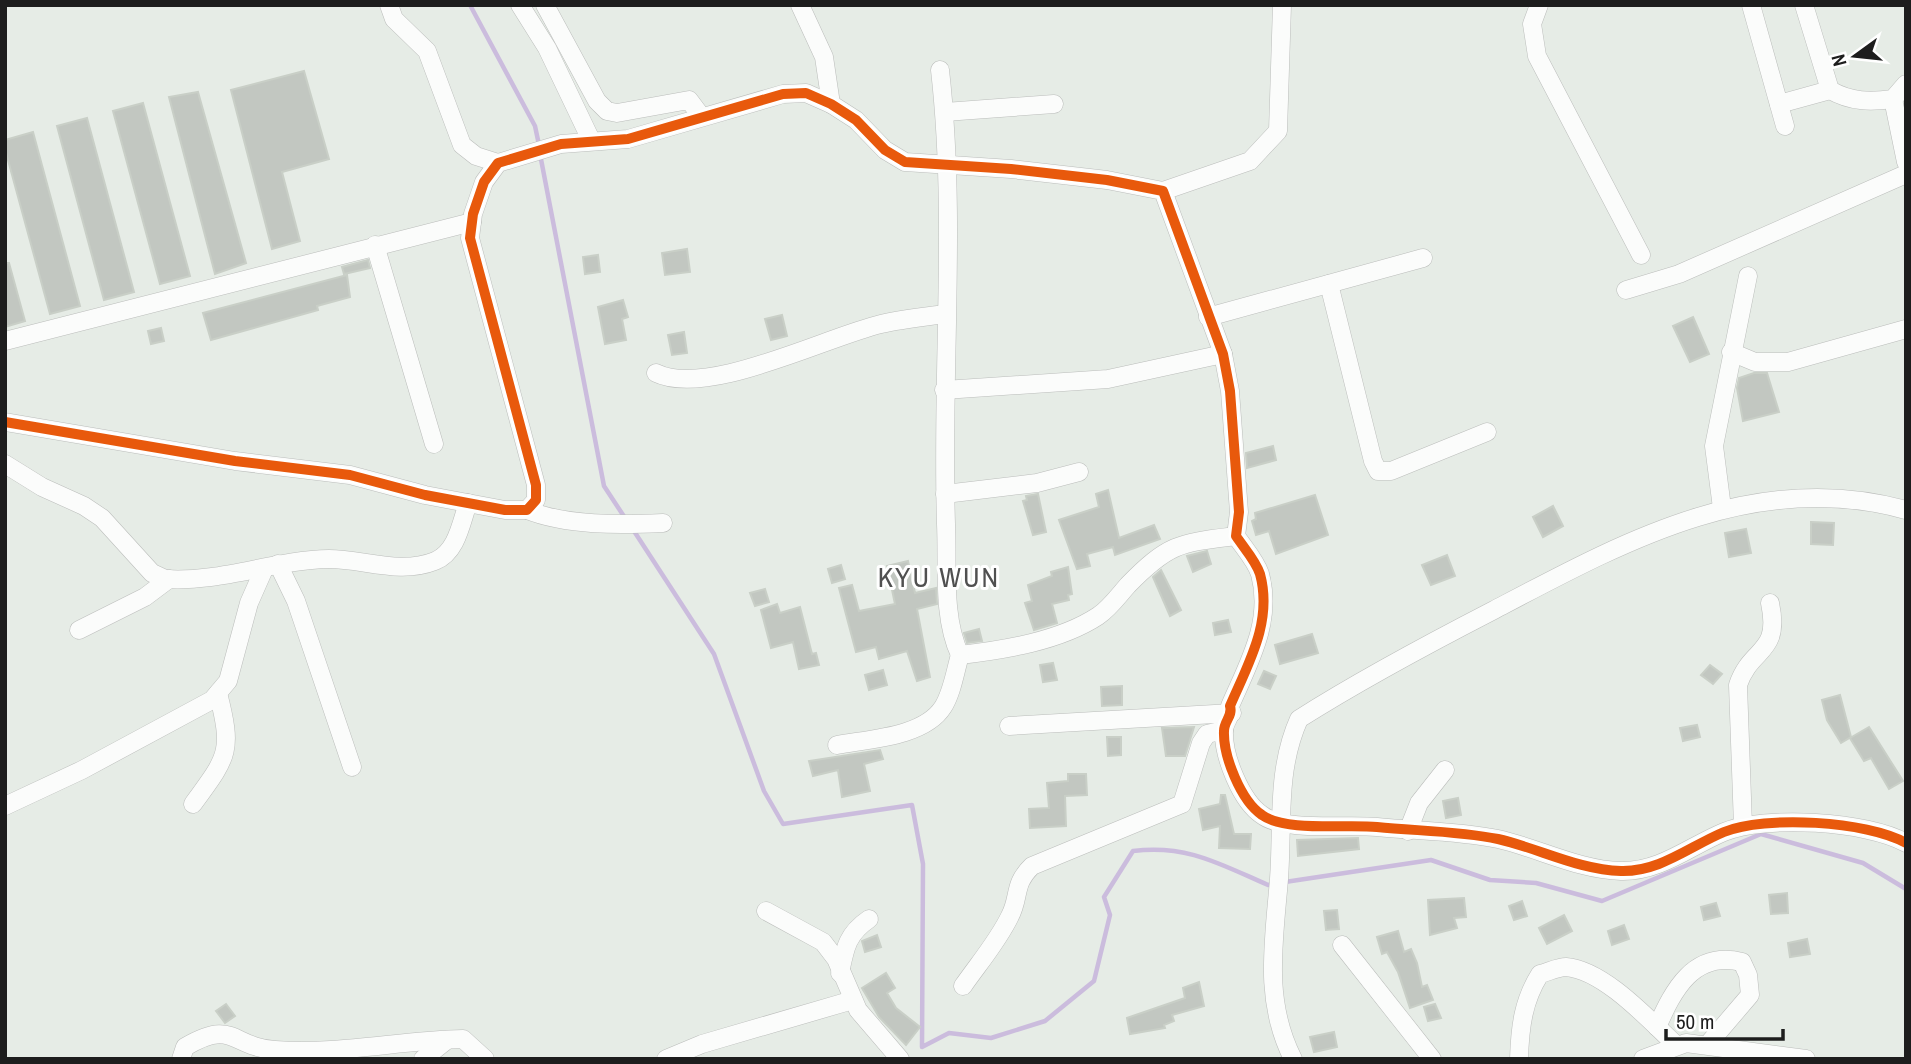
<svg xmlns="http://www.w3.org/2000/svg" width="1911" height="1064" viewBox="0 0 1911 1064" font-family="'Archivo Narrow',sans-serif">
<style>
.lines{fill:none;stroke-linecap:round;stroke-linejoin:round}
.stream{stroke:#cbbcdd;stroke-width:4.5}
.building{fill:#c2c7c1;stroke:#c9cfc7;stroke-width:2}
.minor-casing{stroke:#bbbdbb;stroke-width:19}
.minor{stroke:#fbfcfb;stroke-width:18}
.cycleway-casing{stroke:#fff;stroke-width:15}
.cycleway{stroke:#e8590c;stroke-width:10}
.labels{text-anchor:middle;stroke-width:6;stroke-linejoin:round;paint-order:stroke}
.quarter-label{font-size:28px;letter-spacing:2px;fill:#505050;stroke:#fff}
</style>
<rect width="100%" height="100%" fill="#e6ece6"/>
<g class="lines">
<g class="stream">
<path d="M470 5 535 126 539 145"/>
<path d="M540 154 604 486 625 518"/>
<path d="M632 528 714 654 764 791 783 824 912 805 923 864 922 1047 949 1033 991 1038 1045 1021 1094 981 1110 915 1104 897 1133 851C1186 844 1220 864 1268 885L1273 884"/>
<path d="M1285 882 1431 860 1490 880 1536 883 1602 901 1761 834 1863 863 1906 889"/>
</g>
</g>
<g class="building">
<path d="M304 71 329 159 282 172 300 241 272 249 231 90Z"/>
<path d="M198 92 246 263 215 274 169 97Z"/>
<path d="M143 103 190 276 160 284 113 111Z"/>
<path d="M87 118 134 292 104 300 57 126Z"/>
<path d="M33 132 80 306 50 314 5 149V140Z"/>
<path d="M687 249 690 272 665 275 662 253Z"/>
<path d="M598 255 600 272 585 274 583 257Z"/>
<path d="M368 260 370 268 344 274 342 267Z"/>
<path d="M5 263H9L25 321 5 327Z"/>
<path d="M347 275 350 297 317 306 318 310 211 340 203 313Z"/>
<path d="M623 300 628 317 622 319 626 340 605 344 598 307Z"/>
<path d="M782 315 787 336 771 340 765 319Z"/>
<path d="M1693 317 1709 354 1690 362 1673 326Z"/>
<path d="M161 328 164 341 151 344 148 331Z"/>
<path d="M684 332 687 353 672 355 668 335Z"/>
<path d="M1754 373H1767L1779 412 1743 421 1737 388 1739 378Z"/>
<path d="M1273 446 1276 460 1247 468 1246 453Z"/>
<path d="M1108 490 1119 538 1154 525 1160 539 1115 555 1113 547 1087 554 1090 566 1077 569 1059 520 1099 507 1096 494Z"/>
<path d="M1038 494 1046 532 1033 535 1023 501 1027 500 1026 496Z"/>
<path d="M1315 495 1328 535 1276 554 1269 531 1256 535 1252 521 1256 519 1255 513Z"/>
<path d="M1553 506 1563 526 1543 537 1533 517Z"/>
<path d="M1811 522 1834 523 1833 545 1811 544Z"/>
<path d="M1746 529 1751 553 1729 557 1725 533Z"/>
<path d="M1207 551 1211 564 1193 572 1187 556Z"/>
<path d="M1447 555 1455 576 1431 585 1422 565Z"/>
<path d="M908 561 915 593 936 588 937 604 917 609 930 677 917 681 907 651 879 659 876 647 856 652 839 588 852 585 859 611 895 604 887 566Z"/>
<path d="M841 565 845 579 832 583 828 569Z"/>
<path d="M1068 567 1072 594 1068 595 1069 600 1052 604 1057 623 1034 630 1025 603 1032 601 1028 585 1052 576 1051 572Z"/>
<path d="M1161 570 1181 610 1170 616 1153 577Z"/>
<path d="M765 589 769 602 755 606 750 593Z"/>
<path d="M777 604 780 613 800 607 812 654 816 653 819 665 799 669 793 642 771 648 761 610Z"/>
<path d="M1228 620 1231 632 1215 635 1213 623Z"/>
<path d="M979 629 982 641 967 643 964 633Z"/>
<path d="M1312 634 1318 653 1280 664 1275 645Z"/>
<path d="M1053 663 1057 680 1043 682 1040 665Z"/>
<path d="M1710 665 1722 674 1713 684 1701 675Z"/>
<path d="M883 670 887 685 869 690 865 675Z"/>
<path d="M1264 671 1276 676 1270 689 1258 684Z"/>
<path d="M1122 686V705L1102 706 1101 687Z"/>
<path d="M1840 695 1851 737 1841 743 1827 720 1822 700Z"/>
<path d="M1697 725 1700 737 1683 741 1680 728Z"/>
<path d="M1194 727 1185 756H1166L1162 728Z"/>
<path d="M1869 727 1903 781 1889 789 1871 758 1864 761 1850 738Z"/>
<path d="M1107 737H1121V755L1108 756Z"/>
<path d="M880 750 883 759 864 764 870 791 842 797 838 770 813 776 809 761Z"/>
<path d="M1068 774H1086L1087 795 1065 796 1066 826 1030 828 1029 809 1049 808 1047 783 1068 781Z"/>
<path d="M1221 795H1225L1234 834H1251L1250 849 1219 848 1220 826 1203 830 1199 809 1220 804Z"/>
<path d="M1458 798 1461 815 1446 818 1443 801Z"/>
<path d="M1358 838 1359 849 1298 856 1297 840Z"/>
<path d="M1787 893 1788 913 1771 914 1769 895Z"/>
<path d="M1464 898 1466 917 1454 918 1457 928 1430 935 1428 900Z"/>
<path d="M1522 901 1527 916 1514 920 1509 906Z"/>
<path d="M1716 903 1720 916 1704 920 1701 907Z"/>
<path d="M1337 910 1339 929 1326 930 1324 911Z"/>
<path d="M1564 915 1572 931 1547 944 1539 928Z"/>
<path d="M1624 925 1629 939 1612 945 1608 931Z"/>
<path d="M1398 931 1404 952 1411 949 1417 963 1422 987 1427 985 1433 1000 1410 1008 1398 972 1387 952 1382 954 1377 937Z"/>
<path d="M877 935 881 947 865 952 862 941Z"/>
<path d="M1807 939 1810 954 1790 957 1788 943Z"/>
<path d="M886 973 895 988 887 993 896 1008 920 1027 906 1045 879 1017 862 988Z"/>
<path d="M1199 982 1204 1006 1172 1015 1174 1021 1164 1025 1165 1028 1130 1034 1127 1018 1185 998 1183 988Z"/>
<path d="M226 1004 235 1016 225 1023 216 1011Z"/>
<path d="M1435 1004 1441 1018 1428 1021 1424 1007Z"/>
<path d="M1334 1032 1337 1047 1314 1052 1310 1037Z"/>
</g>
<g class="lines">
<defs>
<g id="minor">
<path d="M389 5 394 19 427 51 462 145 476 156 498 163"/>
<path d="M520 5 547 48 591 140"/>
<path d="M545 5 597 101 607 111 617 113 689 100 701 116"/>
<path d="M800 5 824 57 831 104"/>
<path d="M1539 5 1532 24 1537 56 1641 255"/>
<path d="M1751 5 1785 126"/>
<path d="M1804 5 1830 90C1851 102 1870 102 1893 99L1906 84"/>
<path d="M940 70C957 220 941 373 946 524 948 566 942 617 960 655 1004 650 1060 641 1098 616 1110 608 1119 595 1128 585 1169 543 1180 543 1236 536"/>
<path d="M1893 99 1906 162"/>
<path d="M1779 104 1830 90"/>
<path d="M945 112 1054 104"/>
<path d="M1163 191 1250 161 1278 131 1282 5"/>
<path d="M375 245 434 444"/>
<path d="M1329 284 1373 461 1378 471H1391L1487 432"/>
<path d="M1626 290 1679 274 1906 174"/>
<path d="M1208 317 1423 258"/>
<path d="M5 341 472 222"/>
<path d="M1731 352 1755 362H1788L1906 329"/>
<path d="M656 373C707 398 826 337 881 324 902 319 924 317 945 314"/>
<path d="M944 390 1108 379 1223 354"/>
<path d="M5 422 235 461 350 475 425 495 505 510H527L536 500V485L470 238 473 214 484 182 498 163 561 144 628 139 783 94 806 93 831 104 856 120 885 150 905 162 1011 169 1107 180 1163 191 1223 354 1230 391 1239 512 1236 536C1244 548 1256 561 1260 574 1273 622 1248 664 1230 706 1233 716 1224 721 1224 731 1223 756 1241 801 1262 815 1285 832 1347 824 1377 827 1417 831 1459 831 1498 839 1538 848 1579 870 1621 871 1660 872 1690 846 1724 832 1765 815 1867 821 1906 843"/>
<path d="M5 464 42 487 84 506 102 518 152 573 165 579C220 583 274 560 329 559 364 559 400 575 435 561 457 552 461 523 468 503"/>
<path d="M945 494 1037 483 1079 472"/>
<path d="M1722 508 1714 446 1748 276"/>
<path d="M527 510C567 526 620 525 663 523"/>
<path d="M278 564 296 601 352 767"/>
<path d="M79 630 145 597 169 579"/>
<path d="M1009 726 1232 713"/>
<path d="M837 745C869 739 924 737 943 707 952 693 955 672 960 655"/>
<path d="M193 804C228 756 233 752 218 693"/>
<path d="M5 806 82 770 212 700 228 681 249 603 264 569"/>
<path d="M1743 826 1738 685C1751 646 1781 655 1770 603"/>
<path d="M1408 831 1419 803 1445 770"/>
<path d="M766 911 823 942 836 959 858 1010 900 1059"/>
<path d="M1342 945 1432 1059"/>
<path d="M840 973C845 948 847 934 869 919"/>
<path d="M963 986C979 963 998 941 1010 916 1020 897 1013 884 1032 866L1182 804 1201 743 1207 734 1224 730"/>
<path d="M1657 1027C1673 991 1693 950 1742 962L1748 975 1750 995 1709 1043"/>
<path d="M181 1059 185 1047C234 1018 231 1047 275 1050 338 1055 401 1040 463 1039L485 1059"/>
<path d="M423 1059 447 1040"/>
<path d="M666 1059 702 1044 853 1000"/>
<path d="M1293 1059C1263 1000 1274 942 1279 879 1283 824 1276 770 1299 719 1362 679 1428 644 1494 610 1623 542 1756 468 1906 510"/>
<path d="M1519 1059C1520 1027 1523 1001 1540 974 1548 972 1558 967 1566 967 1604 970 1649 1020 1676 1045"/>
<path d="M1643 1059 1686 1043 1806 1059"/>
</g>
</defs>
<use href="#minor" class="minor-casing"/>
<use href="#minor" class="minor"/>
<defs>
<path id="cycleway" d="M5 422 235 461 350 475 425 495 505 510H527L536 500V485L470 238 473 214 484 182 498 163 561 144 628 139 783 94 806 93 831 104 856 120 885 150 905 162 1011 169 1107 180 1163 191 1223 354 1230 391 1239 512 1236 536C1244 548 1256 561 1260 574 1273 622 1248 664 1230 706 1233 716 1224 721 1224 731 1223 756 1241 801 1262 815 1285 832 1347 824 1377 827 1417 831 1459 831 1498 839 1538 848 1579 870 1621 871 1660 872 1690 846 1724 832 1765 815 1867 821 1906 843"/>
</defs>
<use href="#cycleway" class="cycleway-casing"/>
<use href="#cycleway" class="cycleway"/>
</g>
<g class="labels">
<g class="quarter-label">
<text x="939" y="587">KYU WUN</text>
</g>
</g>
<rect width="1911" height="1064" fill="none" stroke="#1d1d1d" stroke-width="14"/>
<g transform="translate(1855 56) rotate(255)" stroke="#ffffff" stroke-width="5" paint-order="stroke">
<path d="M0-5L12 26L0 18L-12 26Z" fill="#1d1d1d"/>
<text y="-10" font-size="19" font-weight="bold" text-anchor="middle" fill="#1d1d1d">N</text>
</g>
<path d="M1666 1029v10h117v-10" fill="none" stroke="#1d1d1d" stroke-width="3.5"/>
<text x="1676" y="1029" font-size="21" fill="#1d1d1d" stroke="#ffffff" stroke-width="5" paint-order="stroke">50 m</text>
</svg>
